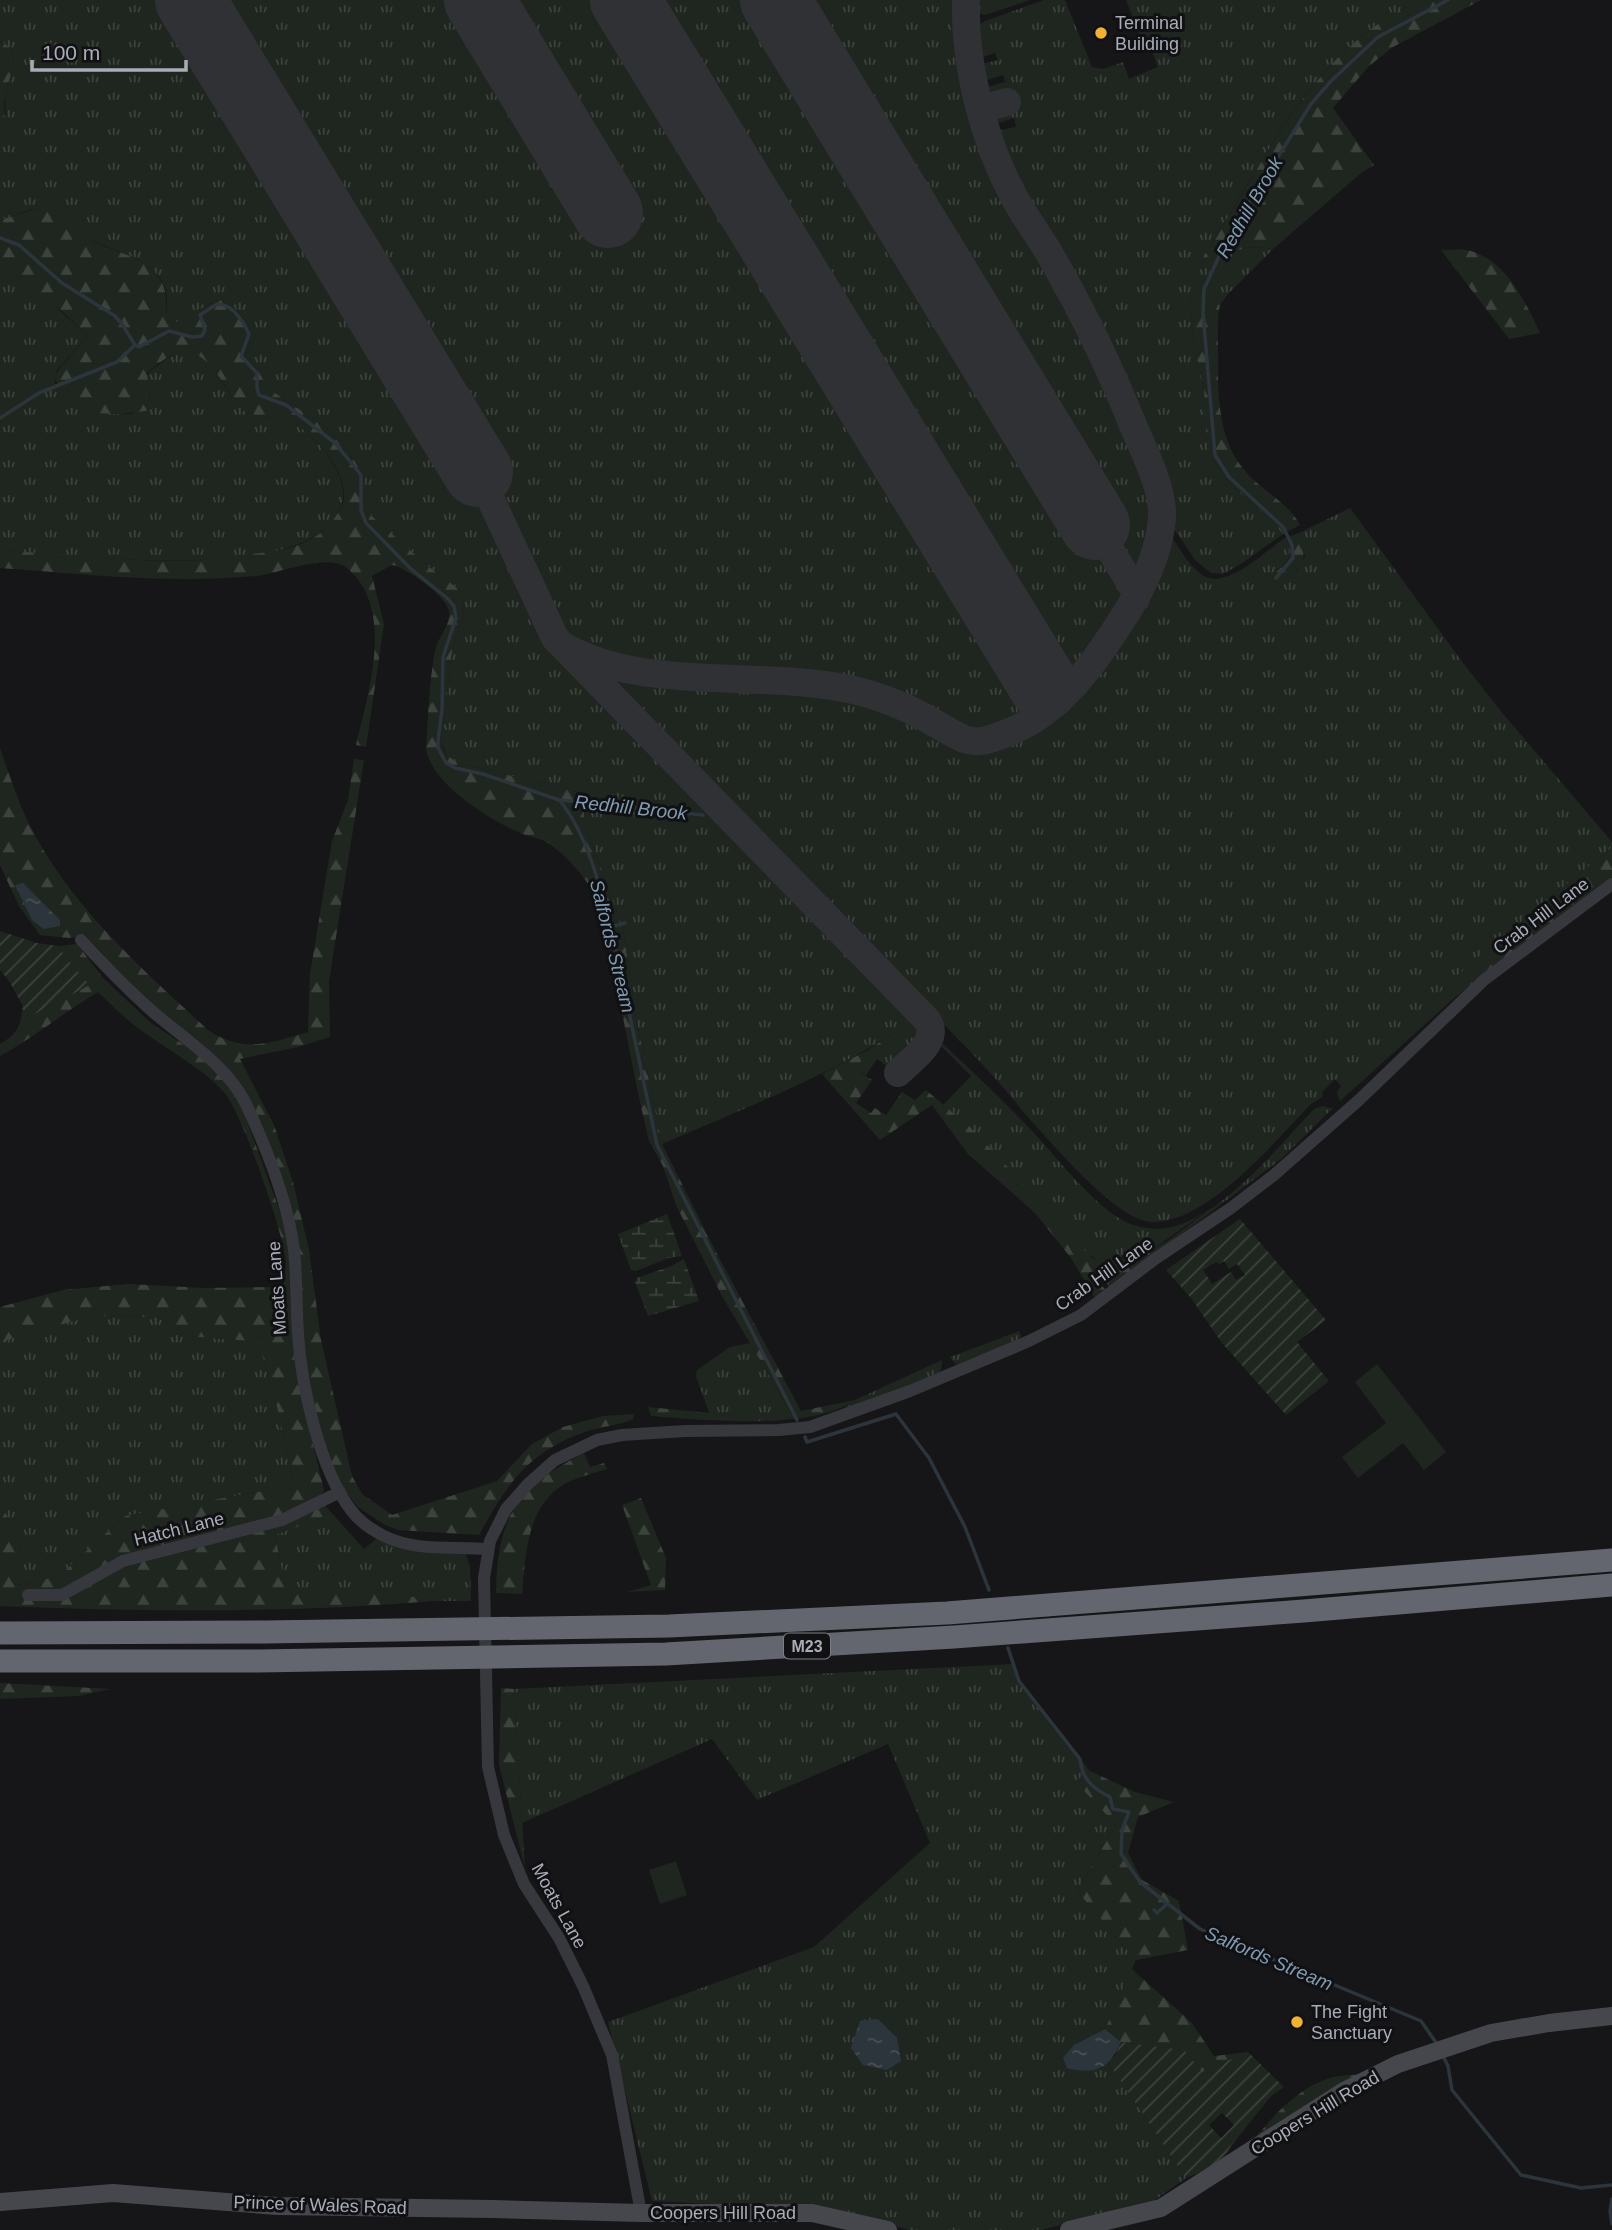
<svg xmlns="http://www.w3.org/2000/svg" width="1612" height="2230" viewBox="0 0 1612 2230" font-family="Helvetica,sans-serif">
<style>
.grass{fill:url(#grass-tufts)}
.forest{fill:url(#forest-firs)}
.wetland{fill:url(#wetland-marsh)}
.park{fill:#1e261f}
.garden{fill:url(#garden-furrows);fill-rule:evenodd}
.water{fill:url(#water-ripples)}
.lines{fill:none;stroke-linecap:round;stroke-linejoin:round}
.stream{stroke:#2c353c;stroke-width:3.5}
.taxiway{stroke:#303135;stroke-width:28}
.runway{stroke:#303135;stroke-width:70}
.street{stroke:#37383d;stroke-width:12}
.secondary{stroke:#45474d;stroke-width:18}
.highway{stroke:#63666e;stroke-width:23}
.poi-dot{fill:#f2b134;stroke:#111113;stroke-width:2.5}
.labels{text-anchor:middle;stroke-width:6;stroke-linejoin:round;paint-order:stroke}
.shield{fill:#111113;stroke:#7b7e86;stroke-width:2}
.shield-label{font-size:16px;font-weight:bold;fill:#a8adb8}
.poi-label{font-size:18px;fill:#a8adb8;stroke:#111113;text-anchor:start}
.street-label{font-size:18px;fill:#a8adb8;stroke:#111113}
.water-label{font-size:19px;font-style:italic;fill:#7f9bb3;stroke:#111113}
</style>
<defs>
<pattern id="grass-tufts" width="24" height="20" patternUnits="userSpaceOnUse" patternTransform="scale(1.75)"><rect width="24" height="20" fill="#1e261f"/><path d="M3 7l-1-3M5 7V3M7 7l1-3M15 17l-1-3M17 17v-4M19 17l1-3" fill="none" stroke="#3c433d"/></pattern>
<pattern id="forest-firs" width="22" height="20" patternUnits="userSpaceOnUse" patternTransform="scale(1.75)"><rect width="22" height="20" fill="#1e261f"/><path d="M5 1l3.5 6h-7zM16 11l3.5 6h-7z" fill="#3c433d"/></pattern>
<pattern id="wetland-marsh" width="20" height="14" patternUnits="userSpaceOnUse" patternTransform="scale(1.75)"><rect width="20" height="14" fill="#1e261f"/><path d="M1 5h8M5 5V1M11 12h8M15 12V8" fill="none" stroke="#3c433d"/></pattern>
<pattern id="garden-furrows" width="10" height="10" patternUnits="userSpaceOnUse" patternTransform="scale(1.75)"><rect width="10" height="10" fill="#1e261f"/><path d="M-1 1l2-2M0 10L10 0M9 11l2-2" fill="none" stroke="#3c433d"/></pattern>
<pattern id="water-ripples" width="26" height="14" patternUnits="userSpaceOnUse" patternTransform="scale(1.75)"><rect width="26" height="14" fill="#2c353c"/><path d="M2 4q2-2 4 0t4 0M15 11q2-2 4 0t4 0" fill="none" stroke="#485056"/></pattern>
</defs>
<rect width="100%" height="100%" fill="#161618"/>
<g class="grass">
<path d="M0 0H178L488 510 551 647 830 926 917 1018C838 1073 749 1106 662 1144L636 1018 623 929 584 821V808L589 795 456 762 447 755 441 742 452 651 464 614 463 596 457 588 429 567 365 510V479L348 450 327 428 269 389 258 371 247 357 246 352 251 342 250 326 232 305 220 300 196 311 185 323 166 320C166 311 168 301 166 292 158 257 109 251 83 236 68 227 58 212 42 209 28 206 14 220 0 218V129L6 115 5 95 14 64 13 53 0 40Z"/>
<path d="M202 0H959C959 49 969 94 983 140 988 155 992 171 1000 185 1016 216 1038 244 1055 275 1078 317 1098 361 1117 404 1128 430 1154 482 1156 508 1157 520 1152 533 1149 544 1137 584 1117 618 1092 651 1062 691 1026 727 974 734L909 700 889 692 807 676 650 666 596 653 570 643 561 636 553 622 510 527 494 481 485 464Z"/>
<path d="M972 0H1030L985 15 972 12Z"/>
<path d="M1044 0H1065L1092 67 1103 69 1123 62 1129 79 1158 67 1149 43 1143 44 1126 0H1422C1308 48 1264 167 1199 263L1211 271C1233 250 1243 244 1273 249L1228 294 1220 305 1190 294 1193 342 1204 389 1210 456 1231 485 1272 521 1283 534 1241 564 1223 574 1211 573 1195 560 1174 529 1167 497 1146 441 1101 337 1073 281 1016 186 995 131 1016 127 1014 118 993 125 989 110 1011 104 1009 97 987 104 983 88 1005 82 1003 75 981 82 978 65 998 60 995 53 977 59 973 29 985 21Z"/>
<path d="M0 256 27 287 56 307 88 336 56 371 55 383 94 413 132 414 150 399C146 379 142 375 160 364 167 359 175 352 184 351 208 346 227 396 242 409 253 419 274 414 288 420 312 430 351 475 342 504 316 590 70 553 0 551Z"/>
<path d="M1350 508 1463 663 1504 715 1612 842V847L1472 962 1341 1086 1335 1079 1323 1091 1322 1097 1310 1105C1274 1142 1207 1224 1151 1222 1118 1220 1058 1150 1035 1125 1017 1105 1001 1084 983 1065 941 1020 895 978 852 934 788 870 725 806 661 742L610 689 605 681 609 674 616 673 662 681 801 689 848 696 901 713 958 744 976 748 987 747 1038 727 1071 699 1138 608 1149 586 1166 538H1172C1181 550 1191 569 1204 576 1228 589 1265 551 1285 538 1296 554 1287 563 1274 574L1297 571 1305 556 1299 533Z"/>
<path d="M921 1022 925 1029 888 1067 877 1059 866 1075 852 1067Z"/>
<path d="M943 1044C974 1073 1005 1102 1034 1133 1057 1158 1096 1208 1126 1222 1143 1230 1164 1231 1182 1224 1235 1202 1276 1149 1314 1109L1323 1106 1332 1109 1281 1159 1227 1200 1209 1209 1156 1247 1104 1262 1098 1260 1086 1253 980 1138 942 1106 971 1076 941 1046Z"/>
<path d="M91 1316 157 1317 187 1336 262 1342V1354L279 1414 292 1477 284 1487 125 1516 59 1576 17 1585 21 1544 0 1502V1347L6 1340Z"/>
<path d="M1019 1331 1021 1336 1017 1340 956 1365 950 1357Z"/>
<path d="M750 1343 792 1415 709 1413 696 1376 697 1370 730 1347Z"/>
<path d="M942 1360 941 1371 885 1397 844 1408 855 1400Z"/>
<path d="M330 1511 364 1549 377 1538 465 1552 470 1566 471 1601H435L365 1588 286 1592 275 1534 321 1518Z"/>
<path d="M1014 1664 1019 1681 1090 1771 1076 1781 1116 1825 1077 1891 1136 1960 1105 2029 1074 2045 1100 2069 1108 2062 1186 2178 1152 2202 1041 2230H910L837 2210 652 2201 608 2022 814 1947 930 1843 888 1744 757 1800 712 1739 522 1823 514 1689Z"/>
</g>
<g class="forest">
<path d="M1422 0H1481L1393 47 1369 66 1333 108 1374 165 1361 173 1273 249C1243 243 1232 251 1211 272L1199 263C1264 168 1308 48 1422 0Z"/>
<path d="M0 40C26 57 8 74 5 96 3 109 8 118 0 129Z"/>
<path d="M38 208C56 207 71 230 88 239 110 251 144 255 159 278 168 290 166 305 166 320L185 323 196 311 220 300 232 305 250 326 252 339 246 352 247 357 258 371 269 389 327 428 348 450 365 479V510L429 567 457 588 463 596 464 614 452 651 441 742C444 757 454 761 467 765L589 795 584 808V821L623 929 636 1018 662 1144 715 1250 801 1411 855 1400C814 1431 701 1420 651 1416L648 1407 709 1413 792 1414 722 1296 676 1205 663 1166 649 1141C635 1084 625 1025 613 968 607 940 603 905 586 881 577 868 562 852 548 843 539 837 528 837 518 832 487 818 432 784 426 749 428 717 429 683 435 651 437 638 452 624 449 611 445 595 411 572 396 566L392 565 372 576 384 624 366 747 356 745C368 693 396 609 347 568 327 552 279 574 255 576 170 584 84 574 0 568V551C62 553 124 562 186 561 208 560 229 557 250 554 273 552 296 549 316 536 326 530 335 519 341 508 356 480 313 430 288 420 274 414 258 418 246 412 237 407 231 395 226 387 201 348 185 339 147 373L150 405 146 411 120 414 94 413 78 409 59 389 54 375 88 336 63 312 27 287 0 256V218H7Z"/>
<path d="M1441 250C1452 250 1464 248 1474 252 1508 264 1526 303 1540 333L1509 339Z"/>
<path d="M1190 293 1220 305C1217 319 1218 334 1218 348 1218 390 1216 439 1246 472 1263 492 1287 501 1300 525L1283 534 1272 521 1231 485 1210 456 1206 430 1204 389 1193 342Z"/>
<path d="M1299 533C1309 562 1303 567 1279 584L1274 574C1287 564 1296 554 1285 538Z"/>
<path d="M0 748C9 774 17 799 29 824 71 907 141 968 208 1030 244 1054 270 1043 308 1032L310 974 332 841 348 800 354 759 364 760 329 981 330 1037 298 1047 240 1059 274 1125 293 1182 309 1250 321 1340 352 1476 362 1494 392 1515 497 1481 532 1444 563 1427 603 1416 634 1414 633 1419C618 1426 601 1426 585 1432 528 1452 507 1484 479 1535L398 1530 385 1525 358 1507 343 1489 324 1446 311 1393 303 1348 299 1253 249 1098 135 990 85 935 69 938 40 935 19 906 0 865Z"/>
<path d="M1612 847V877L1453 999 1340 1101 1337 1093 1341 1086 1472 962Z"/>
<path d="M77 944 103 978 151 1023 195 1052 226 1082 243 1110 284 1223 291 1257 307 1419 324 1490 319 1498 330 1511 321 1518 275 1535 286 1591 365 1588 435 1601C291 1613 145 1612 0 1606V1502L21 1544 18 1585 59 1576 125 1516 284 1487 292 1477 279 1414 262 1354 261 1342 187 1336 157 1317 91 1316 7 1340 0 1347V1307L63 1290 128 1284 204 1288 283 1287C284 1279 286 1269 286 1261 283 1232 242 1111 223 1091 200 1067 170 1051 142 1031 126 1020 112 1005 98 992 64 1012 35 1037 0 1056V1044C19 1033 21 1025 23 1004L29 1017 89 984 65 957 59 946Z"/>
<path d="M917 1018 921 1022 853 1067 872 1080 856 1103 871 1113 875 1108 886 1115 902 1092 915 1100 926 1090 974 1131 1092 1258C1108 1265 1141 1255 1157 1247 1182 1234 1200 1212 1227 1200L1110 1287 1104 1280 1100 1284 1106 1290 1095 1298 1071 1258 1036 1214 968 1154 932 1105 880 1140 822 1074 868 1050Z"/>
<path d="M584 1453 590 1467 604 1463 607 1469C594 1473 579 1477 566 1483 526 1506 526 1554 522 1594L496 1593C497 1516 517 1488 584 1453Z"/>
<path d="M641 1498 666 1558 665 1590 627 1592 651 1585 622 1505Z"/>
<path d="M0 1683 111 1689 78 1696 0 1699Z"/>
<path d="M501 1688 514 1689 525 1868 499 1765Z"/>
<path d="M1090 1771 1135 1792 1174 1802 1138 1817 1128 1853 1142 1880 1179 1901 1188 1950 1136 1960 1077 1891 1116 1825 1075 1781Z"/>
<path d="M1132 1969 1192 2023 1214 2056 1248 2052 1223 2069 1219 2095 1184 2050 1121 2042 1105 2029Z"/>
<path d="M1364 2074 1252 2142C1272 2117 1297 2088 1330 2078 1340 2075 1353 2075 1364 2074Z"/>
</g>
<g class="wetland">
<path d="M667 1214 682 1256 668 1258 636 1271 631 1270 618 1234Z"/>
<path d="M684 1259 699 1301 648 1316 635 1282 637 1278 671 1266Z"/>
</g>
<g class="park">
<path d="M1377 1364 1446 1452 1424 1470 1403 1443 1358 1478 1342 1457 1386 1423 1355 1382Z"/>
<path d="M676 1861 687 1895 660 1904 649 1870Z"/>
</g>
<g class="garden">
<path d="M0 931 37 943 59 946 65 957 90 985 29 1017 9 981 0 970Z"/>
<path d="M1240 1219 1326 1320 1297 1342 1329 1381 1286 1415 1222 1343 1191 1298 1166 1270ZM1224 1261 1229 1269 1237 1264 1245 1275 1236 1280 1231 1272 1212 1284 1203 1270 1216 1262 1219 1264Z"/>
<path d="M1121 2042 1184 2050 1202 2072 1248 2052 1284 2087 1271 2096 1231 2146 1220 2164 1186 2178 1108 2062 1115 2056ZM1222 2113 1234 2125 1221 2138 1209 2125Z"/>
</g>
<g class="water">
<path d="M23 883 60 920V926L44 929 32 920 15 885Z"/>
<path d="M878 2019 897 2038 901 2061 887 2070 863 2065 851 2048 860 2021Z"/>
<path d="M1105 2029 1121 2042C1109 2069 1096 2075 1067 2068L1063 2058 1074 2045Z"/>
</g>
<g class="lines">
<g class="stream">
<path d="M0 238 19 245 62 283 115 316 122 324 135 345 139 347 169 331 192 337 202 336 205 330 200 315 217 304C232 304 243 321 249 334L241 356 257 373V389L259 395 286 405 335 443 361 475V510L366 523 411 569 447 598 454 606 456 618 443 657 442 710 438 741V748L446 763 455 768 483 774 559 800 703 815"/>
<path d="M0 418 39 393 117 362 135 345"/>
<path d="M1276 578 1293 558 1292 545 1283 527 1229 477 1215 455 1203 313 1204 289 1229 235 1311 104 1331 81 1378 37 1448 0"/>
<path d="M561 802C587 835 600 886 611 927L657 1145 797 1420"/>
<path d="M611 927 625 923"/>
<path d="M805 1437 807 1442 896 1414 929 1458 965 1527 989 1590"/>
<path d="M1008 1648 1019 1681 1080 1759C1082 1779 1092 1788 1110 1797L1113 1809 1129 1812 1122 1830 1121 1854 1140 1882 1200 1929 1421 2021 1437 2044"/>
<path d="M1154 1910 1157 1913 1167 1904"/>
<path d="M1442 2054 1448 2066 1452 2090 1521 2175 1581 2188 1612 2185"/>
<path d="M1612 2199 1610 2211 1612 2224"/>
</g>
<g class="taxiway">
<path d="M197 11 198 0"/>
<path d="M981 109 1007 102"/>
<path d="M478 472 555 638 927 1020C941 1041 912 1059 898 1073"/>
<path d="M1095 525 1134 589 1136 598"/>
<path d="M563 646C651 696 773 666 869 694 888 700 906 707 924 717 937 724 950 733 964 739 977 744 989 740 1002 735 1042 721 1071 692 1096 658 1125 617 1158 570 1162 518 1164 490 1144 451 1133 425 1111 371 1086 318 1057 267 1044 242 1026 220 1013 195 983 139 964 63 966 0"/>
</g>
<g class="runway">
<path d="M190 0 478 472"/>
<path d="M479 0 608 213"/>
<path d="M625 0 1044 686"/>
<path d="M775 0 1095 525"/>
</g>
<g class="street">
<path d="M81 940C104 965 127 989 152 1011 184 1039 227 1065 246 1104 266 1147 288 1202 294 1250 297 1278 296 1306 298 1334 301 1385 320 1470 351 1510 359 1521 372 1530 384 1536 416 1552 454 1546 488 1549"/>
<path d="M28 1595H62L123 1561 282 1520 340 1492"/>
<path d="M641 2213 612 2055 583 1986 559 1938 524 1884 504 1835 488 1767 484 1578 490 1541 506 1509 528 1484 555 1460 597 1440 622 1435 685 1431 779 1430 810 1427 910 1391 1029 1341 1081 1315 1155 1259 1231 1208 1274 1175 1359 1100 1484 980 1612 884"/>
</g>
<g class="secondary">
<path d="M0 2202 113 2193 277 2206 492 2209 641 2213H812L888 2230"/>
<path d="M1069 2230 1161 2208 1344 2091 1398 2064 1491 2033 1549 2023 1612 2016"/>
</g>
<g class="highway">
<path d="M0 1633 265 1632 669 1626 947 1613 1612 1560"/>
<path d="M0 1661H258L666 1654 954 1637 1304 1611 1612 1585"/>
</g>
</g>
<g class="poi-dot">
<circle cx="1101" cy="33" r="7"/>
<circle cx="1297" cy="2022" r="7"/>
</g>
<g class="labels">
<rect class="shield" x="784" y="1633.5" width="46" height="25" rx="5"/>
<g class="shield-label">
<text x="807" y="1652">M23</text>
</g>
<g class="poi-label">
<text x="1115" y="29">Terminal<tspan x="1115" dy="21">Building</tspan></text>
<text x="1311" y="2018">The Fight<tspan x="1311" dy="21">Sanctuary</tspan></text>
</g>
<g class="street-label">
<text transform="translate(1541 916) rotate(-37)" y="6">Crab Hill Lane</text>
<text transform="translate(1104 1274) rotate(-35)" y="6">Crab Hill Lane</text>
<text transform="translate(277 1288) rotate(-94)" y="6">Moats Lane</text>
<text transform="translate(179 1529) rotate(-14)" y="6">Hatch Lane</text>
<text transform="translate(559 1906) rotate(61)" y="6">Moats Lane</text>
<text transform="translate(1315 2113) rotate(-31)" y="6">Coopers Hill Road</text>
<text transform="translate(320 2205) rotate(2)" y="6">Prince of Wales Road</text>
<text x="723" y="2219">Coopers Hill Road</text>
</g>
<g class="water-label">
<text transform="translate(1249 207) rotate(-60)" y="7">Redhill Brook</text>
<text transform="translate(631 807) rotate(6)" y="7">Redhill Brook</text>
<text transform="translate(613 946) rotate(76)" y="7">Salfords Stream</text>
<text transform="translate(1269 1958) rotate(23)" y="7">Salfords Stream</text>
</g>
</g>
<path d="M32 60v10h154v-10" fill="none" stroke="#a8adb8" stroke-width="3.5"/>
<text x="42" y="60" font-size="21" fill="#a8adb8" stroke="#111113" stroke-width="5" paint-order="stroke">100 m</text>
</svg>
